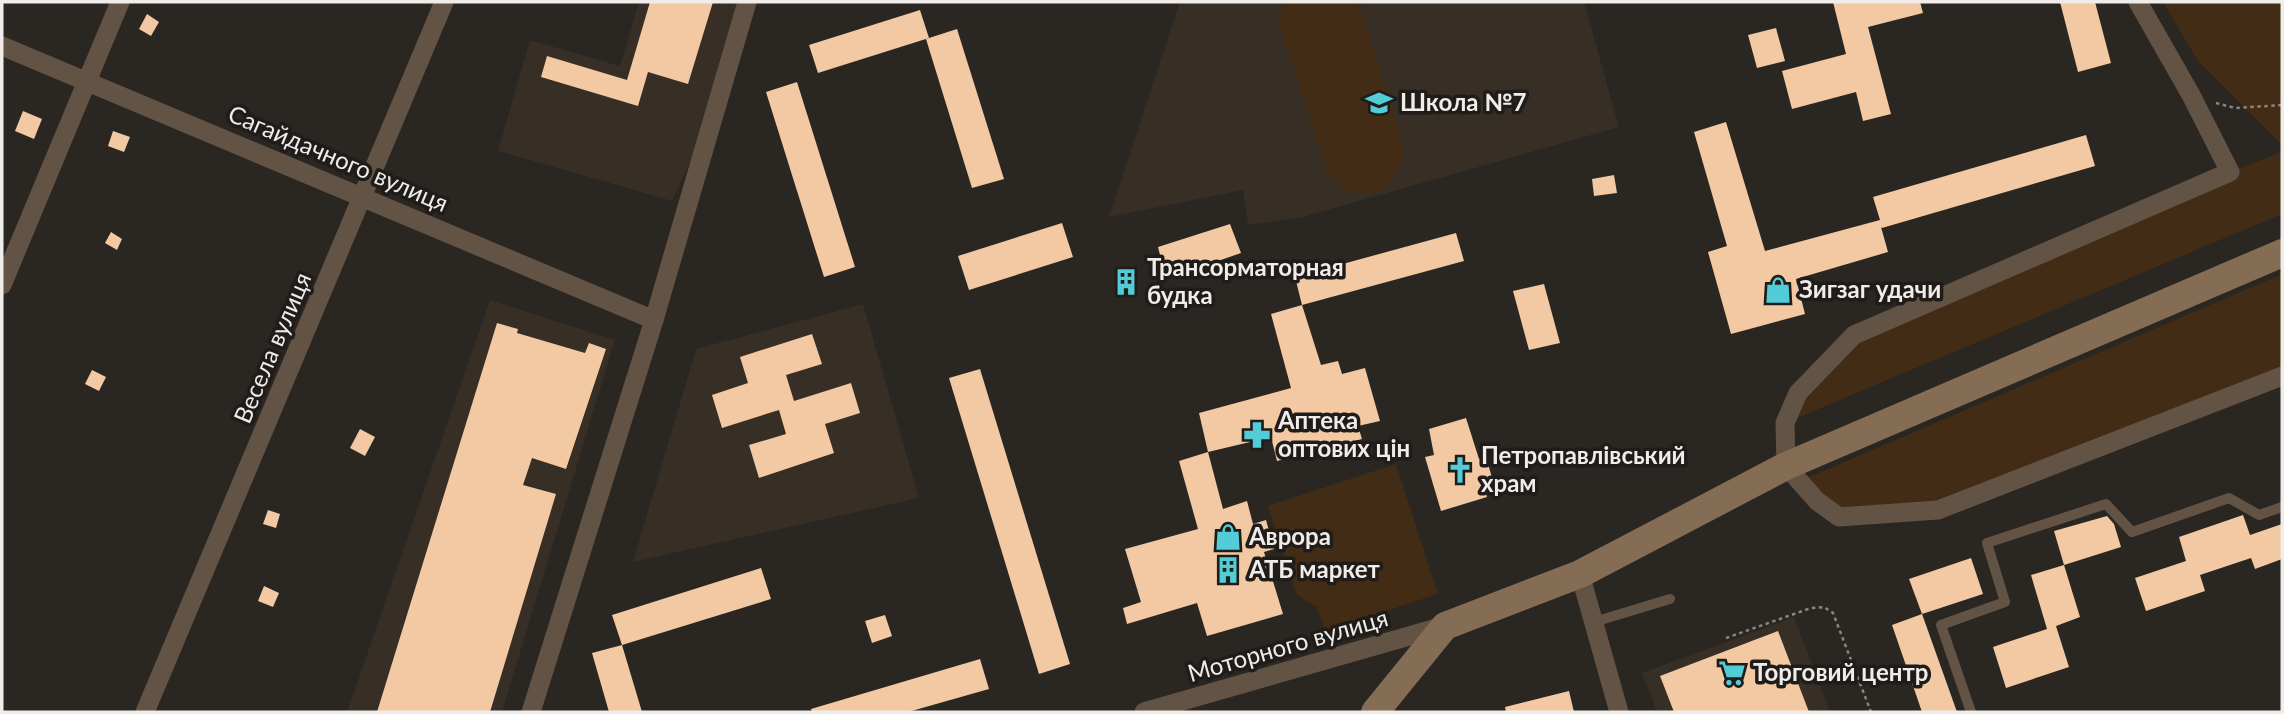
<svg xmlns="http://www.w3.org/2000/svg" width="2284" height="714" viewBox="0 0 2284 714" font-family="Lato,sans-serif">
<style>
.built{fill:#372e26}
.green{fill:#432c15}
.building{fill:#f2c9a3}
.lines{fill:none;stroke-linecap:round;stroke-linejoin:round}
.path{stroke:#898582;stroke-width:2.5;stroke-dasharray:3.5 3.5;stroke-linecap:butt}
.lane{stroke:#635345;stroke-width:10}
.street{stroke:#635345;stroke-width:19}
.secondary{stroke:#856c55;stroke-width:28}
.labels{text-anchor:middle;stroke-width:7;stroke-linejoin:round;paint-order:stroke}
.poi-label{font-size:24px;font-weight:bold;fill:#efecea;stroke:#201c19;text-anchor:start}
.street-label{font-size:24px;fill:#efecea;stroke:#201c19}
</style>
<rect width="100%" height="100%" fill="#2a2622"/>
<g class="built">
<path d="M639 2H746L720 97 672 201 498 151 530 40 620 66Z"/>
<path d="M1180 2H1584L1619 127 1303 217 1248 225 1243 190 1109 217Z"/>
<path d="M490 300 615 340 502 712H347Z"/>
<path d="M863 304 919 498 633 562 696 349Z"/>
<path d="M1794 617 1830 712H1657L1642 673Z"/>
</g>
<g class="green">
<path d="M1284 2H1357L1360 6 1403 145C1403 176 1380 205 1346 190 1340 187 1334 181 1329 176L1281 30 1280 15Z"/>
<path d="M2163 2H2282V145L2198 61Z"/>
<path d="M2282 152V214L1785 423 1854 335 2230 172Z"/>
<path d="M2282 274V376L1938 510 1839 517 1800 481Z"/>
<path d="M1396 464 1438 594 1325 631 1317 607 1297 595 1268 506Z"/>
</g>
<g class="building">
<path d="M650 2H713L688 84 648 72 638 106 541 77 547 56 627 80Z"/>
<path d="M1833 2H1920L1923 13 1868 27 1891 114 1863 121 1856 92 1792 109 1782 71 1846 54Z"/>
<path d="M2060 2H2095L2111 63 2078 72Z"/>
<path d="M920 10 929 38 818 73 809 45Z"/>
<path d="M147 14 159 22 151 36 139 29Z"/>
<path d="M1776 28 1785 61 1757 68 1748 35Z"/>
<path d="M957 29 1004 179 972 188 926 39Z"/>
<path d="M797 82 855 267 824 277 766 92Z"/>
<path d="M23 111 42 119 34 139 15 131Z"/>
<path d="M1726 122 1765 251 1880 220 1873 197 2086 135 2095 166 1882 228 1881 227 1888 252 1796 279 1805 314 1731 334 1708 252 1727 246 1694 132Z"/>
<path d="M113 131 130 137 124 152 108 146Z"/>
<path d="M1614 175 1617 193 1594 196 1592 179Z"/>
<path d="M1062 223 1073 257 969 290 958 256Z"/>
<path d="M1230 224 1241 253 1166 279 1158 247Z"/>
<path d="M111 232 122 239 117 250 105 243Z"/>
<path d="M1456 233 1464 261 1302 305 1295 277Z"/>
<path d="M1131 273 1135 288 1122 291 1118 277Z"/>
<path d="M1544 284 1560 343 1529 350 1513 291Z"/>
<path d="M1302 305 1321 365 1338 361 1342 374 1365 368 1380 421 1358 426 1362 439 1277 461 1271 437 1208 452 1199 413 1291 388 1271 314Z"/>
<path d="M497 323 518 329 517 333 585 353 589 343 606 349 566 469 532 458 523 485 556 494 490 712H377Z"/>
<path d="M812 334 822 364 786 375 794 401 851 383 860 413 825 424 834 453 759 478 749 445 786 434 779 410 722 428 712 395 748 383 740 357Z"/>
<path d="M980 369 1070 664 1039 674 949 378Z"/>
<path d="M92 370 106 377 99 391 85 384Z"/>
<path d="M1466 418 1479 459 1486 457 1493 481 1483 484 1487 497 1441 511 1425 457 1434 455 1429 429Z"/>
<path d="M360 429 375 437 365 456 350 448Z"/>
<path d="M1208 452 1223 509 1247 501 1253 524 1266 520 1274 549 1264 552 1283 614 1207 636 1197 603 1127 624 1123 608 1141 602 1125 549 1198 529 1179 461Z"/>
<path d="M268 510 280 514 276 528 263 524Z"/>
<path d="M2243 515 2250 535 2282 524V559L2255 569 2251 558 2200 575 2205 591 2146 611 2135 578 2186 561 2179 537Z"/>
<path d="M2107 516 2114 524 2121 547 2064 565 2054 531Z"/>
<path d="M1971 558 1983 594 1922 614 1909 579Z"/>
<path d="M2064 565 2080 617 2056 626 2069 667 2006 688 1993 647 2047 629 2031 575Z"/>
<path d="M761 568 771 599 622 645 612 615Z"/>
<path d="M264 586 279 593 273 607 258 601Z"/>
<path d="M1922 614 1957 712H1922L1892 625Z"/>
<path d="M885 615 892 636 872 643 865 621Z"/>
<path d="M1778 631 1809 712H1674L1660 676Z"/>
<path d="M622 645 642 712H609L592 653Z"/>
<path d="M980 659 989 689 908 712H812L811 709Z"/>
<path d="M1569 691 1574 712H1506L1505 707Z"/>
</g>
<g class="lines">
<g class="path">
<path d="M2216 103 2235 108 2282 105"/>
<path d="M1726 638 1811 608 1824 607 1833 613 1871 712"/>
</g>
<g class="lane">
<path d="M1594 622 1670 599"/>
<path d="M1971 712 1941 625 2005 602 1987 543 2106 504 2132 532 2229 498 2259 515 2282 507"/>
</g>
<g class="street">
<path d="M2138 2 2191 95 2230 172 1854 335 1798 393 1785 423 1786 466 1817 501 1839 517 1938 510 2282 376"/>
<path d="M2 46 654 320"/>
<path d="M2 285 120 2"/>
<path d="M1580 574 1619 712"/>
<path d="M145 712 444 2"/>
<path d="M531 712 654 320 747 2"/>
<path d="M1144 712 1444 626"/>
</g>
<path class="secondary" d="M1375 712 1445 626 1580 574 1786 466 2282 253"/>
</g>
<defs>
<symbol id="school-bare" viewBox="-9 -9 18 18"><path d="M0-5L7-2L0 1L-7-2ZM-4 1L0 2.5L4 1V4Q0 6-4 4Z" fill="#52ccd6" stroke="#201c19" stroke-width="2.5" paint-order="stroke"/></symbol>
<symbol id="building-bare" viewBox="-9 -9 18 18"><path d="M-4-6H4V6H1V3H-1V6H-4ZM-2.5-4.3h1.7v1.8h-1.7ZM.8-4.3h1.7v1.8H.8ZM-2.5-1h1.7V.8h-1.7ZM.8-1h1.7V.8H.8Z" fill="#52ccd6" stroke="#201c19" stroke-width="2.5" paint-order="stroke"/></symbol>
<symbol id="shop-bare" viewBox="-9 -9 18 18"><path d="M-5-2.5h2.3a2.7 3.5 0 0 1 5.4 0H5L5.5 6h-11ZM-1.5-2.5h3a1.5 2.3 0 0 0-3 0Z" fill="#52ccd6" stroke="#201c19" stroke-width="2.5" paint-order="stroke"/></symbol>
<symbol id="pharmacy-bare" viewBox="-9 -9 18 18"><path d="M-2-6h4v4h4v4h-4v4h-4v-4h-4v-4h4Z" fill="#52ccd6" stroke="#201c19" stroke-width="2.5" paint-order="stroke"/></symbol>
<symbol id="church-bare" viewBox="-9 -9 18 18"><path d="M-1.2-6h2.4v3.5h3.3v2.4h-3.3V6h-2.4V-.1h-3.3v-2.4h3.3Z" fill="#52ccd6" stroke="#201c19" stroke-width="2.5" paint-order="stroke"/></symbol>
<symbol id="supermarket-bare" viewBox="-9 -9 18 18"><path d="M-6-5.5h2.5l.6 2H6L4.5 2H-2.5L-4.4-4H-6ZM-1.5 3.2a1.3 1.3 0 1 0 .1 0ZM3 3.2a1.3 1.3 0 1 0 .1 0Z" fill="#52ccd6" stroke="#201c19" stroke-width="2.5" paint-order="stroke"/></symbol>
</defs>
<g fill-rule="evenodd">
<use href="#school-bare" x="1360" y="84" width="38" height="38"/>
<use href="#building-bare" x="1107" y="263" width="38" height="38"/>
<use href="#shop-bare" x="1759" y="271" width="38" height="38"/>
<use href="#pharmacy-bare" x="1238" y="416" width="38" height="38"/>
<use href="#church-bare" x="1441" y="451" width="38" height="38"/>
<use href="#shop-bare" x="1209" y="518" width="38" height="38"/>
<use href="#building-bare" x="1209" y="551" width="38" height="38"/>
<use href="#supermarket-bare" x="1713" y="654" width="38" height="38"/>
</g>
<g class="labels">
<g class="poi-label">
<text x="1400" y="111">Школа №7</text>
<text x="1147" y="276">Трансорматорная<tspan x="1147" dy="28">будка</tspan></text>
<text x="1799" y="298">Зигзаг удачи</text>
<text x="1278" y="429">Аптека<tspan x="1278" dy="28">оптових цін</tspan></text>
<text x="1481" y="464">Петропавлівський<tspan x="1481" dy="28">храм</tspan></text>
<text x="1249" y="545">Аврора</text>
<text x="1249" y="578">АТБ маркет</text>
<text x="1753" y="681">Торговий центр</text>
</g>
<g class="street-label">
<text transform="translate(338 159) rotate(23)" y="8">Сагайдачного вулиця</text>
<text transform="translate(273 348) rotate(-67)" y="8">Весела вулиця</text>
<text transform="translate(1288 646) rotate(-16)" y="8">Моторного вулиця</text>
</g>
</g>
<rect width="2284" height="714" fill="none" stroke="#efecea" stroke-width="7"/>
</svg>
